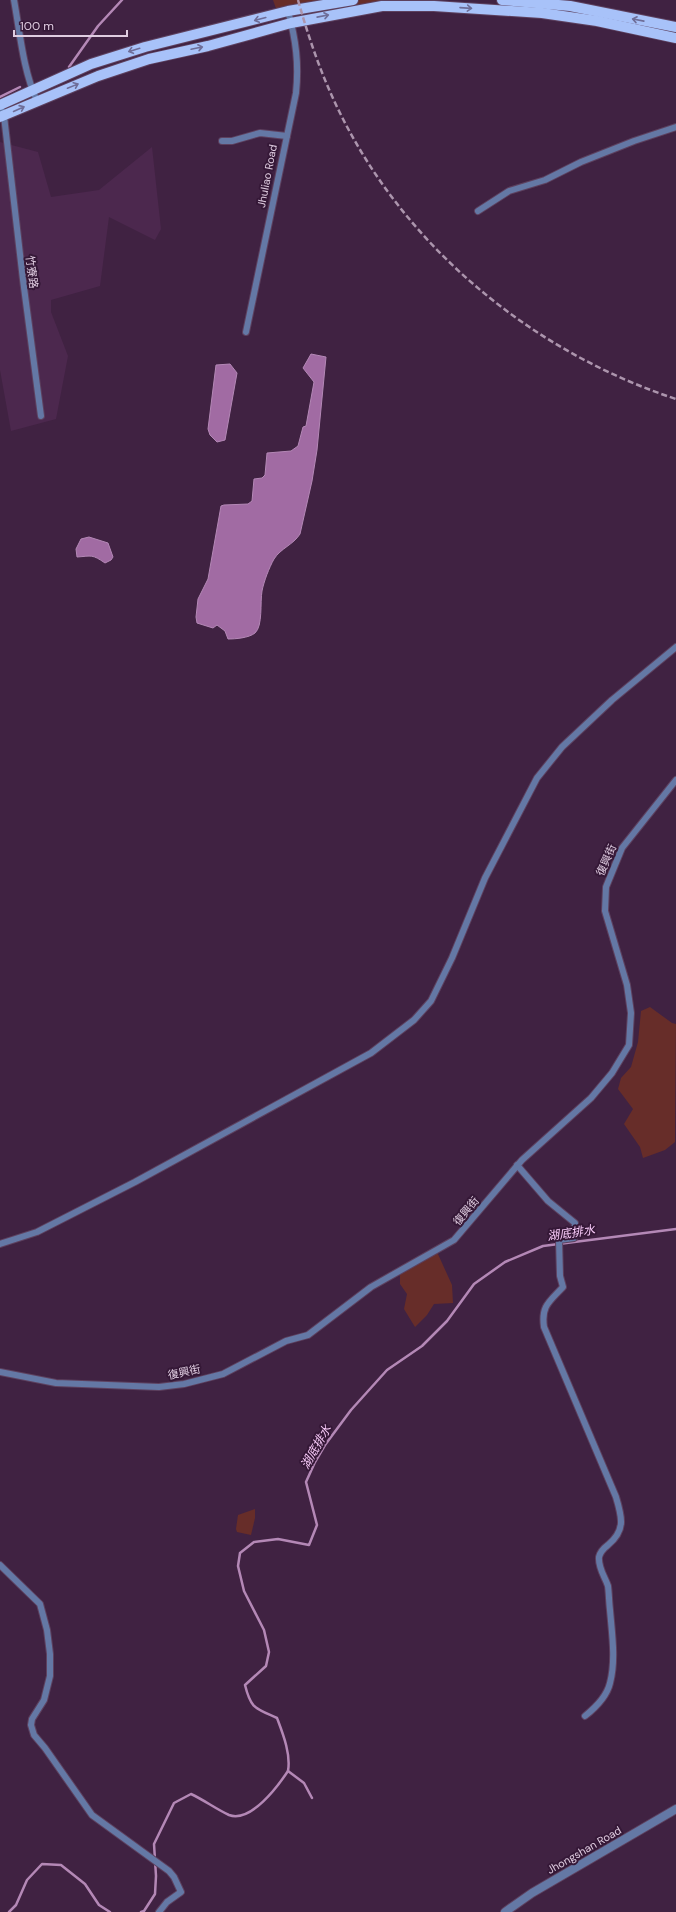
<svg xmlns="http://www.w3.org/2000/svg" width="676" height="1912" viewBox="0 0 676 1912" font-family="'DM Sans','Noto Sans TC',sans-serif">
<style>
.built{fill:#4c284e}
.green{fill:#672d29}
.water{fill:#a16ba3;stroke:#b488b6}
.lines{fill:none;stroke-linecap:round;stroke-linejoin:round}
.stream{stroke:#b488b6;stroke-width:2.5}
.minor-casing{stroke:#5d415f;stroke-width:8}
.tertiary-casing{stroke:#5d415f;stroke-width:10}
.primary-casing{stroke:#5d415f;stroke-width:12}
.minor{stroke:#6478a5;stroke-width:6}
.tertiary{stroke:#6478a5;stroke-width:8}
.primary{stroke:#a8c2f9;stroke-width:10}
.rail{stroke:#ac95ad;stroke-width:2.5;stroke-dasharray:6 3;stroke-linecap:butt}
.oneway{stroke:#6e6d98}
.labels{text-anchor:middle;stroke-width:4;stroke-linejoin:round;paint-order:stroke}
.street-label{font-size:11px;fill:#e0cde1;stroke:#351837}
.water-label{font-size:12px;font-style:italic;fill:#f9cbfa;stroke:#351837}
</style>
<rect width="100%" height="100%" fill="#402242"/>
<path class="built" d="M0 142 38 152 51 197 99 190 152 147 161 229 155 240 109 217 100 286 51 300V312L68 356 56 419 11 431 0 370Z"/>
<g class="green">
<path d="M273 0H435L278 14Z"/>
<path d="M650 1007 672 1023 676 1024 675 1142 665 1150 643 1158 640 1147 624 1124 633 1109 618 1089 621 1078 631 1067 638 1042 641 1011Z"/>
<path d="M437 1252 452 1285 453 1303 434 1304 427 1315 415 1327 404 1309 407 1294 400 1284V1274Z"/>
<path d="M255 1509V1518L251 1535 237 1532 236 1529 238 1515Z"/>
</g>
<g class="water">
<path d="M311 354 326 357 317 450 312 481 300 534C293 545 281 548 274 559 269 568 264 581 262 591 260 602 263 626 255 633 249 638 235 639 228 639L225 631 217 625 213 628 197 623 196 617 198 599 208 579 221 506 224 505 248 504 252 501 254 479 262 478 265 475 267 453 291 451 298 446 303 427 306 426 314 382 303 368Z"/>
<path d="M230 364 237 373 225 440 217 442 210 435 208 429 216 365Z"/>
<path d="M89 537 108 543 113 557 111 560 105 563C92 554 92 556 77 557L76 549 81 539Z"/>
</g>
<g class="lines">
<g class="stream">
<path d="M69 67 98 26 122 0"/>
<path d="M0 97 20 87"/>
<path d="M312 1798 304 1783 288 1771C291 1754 283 1734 277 1718 255 1708 251 1709 245 1685L266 1666 269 1652 264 1630 244 1591 238 1566 240 1553 254 1542 278 1539 309 1545 317 1525 306 1482 315 1462 325 1445 351 1410 387 1370 422 1346 447 1321 474 1284 505 1262 543 1246 676 1229"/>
<path d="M9 1912 16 1905 27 1880 42 1864 61 1865 85 1884 99 1905 110 1912"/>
<path d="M141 1912 144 1911 155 1894 156 1876 154 1844 174 1803 191 1794C204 1800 216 1809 229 1815 251 1823 278 1786 288 1771"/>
</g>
<defs>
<g id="minor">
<path d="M14 0C20 33 23 70 37 101"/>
<path d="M0 106 4 116 23 280 41 416"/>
<path d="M222 141H232L260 133 287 136"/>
<path d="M478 211 509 191 545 180 581 162 634 141 676 127"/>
<path d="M246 332 296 93C299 64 296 40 288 11"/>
<path d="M517 1165 548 1201 575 1223 574 1238 559 1240 560 1276 563 1287C549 1302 541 1306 544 1327L616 1497C622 1517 626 1530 608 1545 604 1548 600 1553 599 1557 598 1568 605 1577 608 1586 609 1594 609 1602 610 1610 612 1634 616 1660 610 1683 607 1696 595 1708 585 1716"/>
<path d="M0 1244 37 1232 135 1182 371 1053 414 1020 431 1001 452 958 485 878 537 778 562 747 612 700 676 647"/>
<path d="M0 1372 56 1383 159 1387 184 1384 223 1374 286 1341 308 1335 371 1287 454 1240 522 1160 591 1098 612 1073 629 1045 631 1013 627 985 605 911 606 887 622 848 676 780"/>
<path d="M0 1565 40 1604 47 1630 50 1654V1676L44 1700 32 1719 31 1725 34 1735 45 1748 92 1815 169 1871 174 1877 181 1892 167 1902 159 1912"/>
</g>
<path id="tertiary" d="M505 1912 532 1893 676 1809"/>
<g id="primary">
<path d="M502 0 570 6 676 27"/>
<path d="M0 105 91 64 145 47 288 11 353 0"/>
<path d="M0 117 98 76 149 59 208 46 291 23 382 6H434L542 13 597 21 676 38"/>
</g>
</defs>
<use href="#minor" class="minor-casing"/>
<use href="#tertiary" class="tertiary-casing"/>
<use href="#primary" class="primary-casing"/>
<use href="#minor" class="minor"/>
<use href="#tertiary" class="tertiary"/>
<use href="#primary" class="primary"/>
<path class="rail" d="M298 0C309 39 322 77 340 113 407 249 533 352 676 399"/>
</g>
<defs><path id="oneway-shaft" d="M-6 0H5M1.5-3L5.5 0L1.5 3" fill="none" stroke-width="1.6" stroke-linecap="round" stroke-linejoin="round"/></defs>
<g class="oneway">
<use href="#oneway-shaft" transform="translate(466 8) rotate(4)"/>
<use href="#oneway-shaft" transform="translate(323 16) rotate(-11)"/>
<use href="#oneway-shaft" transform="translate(260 19) rotate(165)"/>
<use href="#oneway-shaft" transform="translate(638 20) rotate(-169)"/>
<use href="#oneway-shaft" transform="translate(197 48) rotate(-12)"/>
<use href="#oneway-shaft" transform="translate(134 50) rotate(163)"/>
<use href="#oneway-shaft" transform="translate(73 86) rotate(-22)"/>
<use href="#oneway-shaft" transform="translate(19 109) rotate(-24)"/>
</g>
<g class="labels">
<g class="street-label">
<text transform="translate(267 176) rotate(-79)" y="4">Jhuliao Road</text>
<text transform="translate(32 272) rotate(83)" y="4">竹寮路</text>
<text transform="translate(606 860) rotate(-66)" y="4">復興街</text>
<text transform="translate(466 1211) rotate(-50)" y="4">復興街</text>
<text transform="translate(184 1372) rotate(-12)" y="4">復興街</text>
<text transform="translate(584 1850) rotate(-30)" y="4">Jhongshan Road</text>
</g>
<g class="water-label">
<text transform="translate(571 1233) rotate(-8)" y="4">湖底排水</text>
<text transform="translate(316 1447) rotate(-60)" y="4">湖底排水</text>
</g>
</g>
<path d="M14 30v6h113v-6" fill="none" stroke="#e0cde1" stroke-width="2"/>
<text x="20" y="30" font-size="12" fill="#e0cde1" stroke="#351837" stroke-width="3" paint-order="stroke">100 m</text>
</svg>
